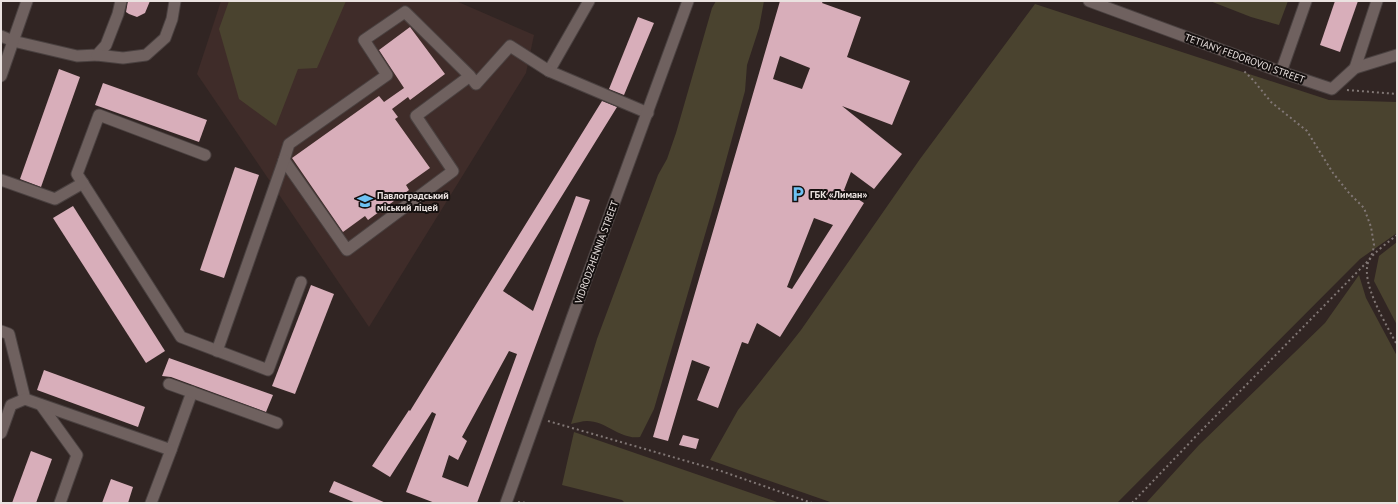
<svg xmlns="http://www.w3.org/2000/svg" width="1398" height="504" viewBox="0 0 1398 504" font-family="'PT Sans',sans-serif">
<style>
.built{fill:#3f2c29}
.green{fill:#4a432f}
.building{fill:#d8aeba;fill-rule:evenodd}
.lines{fill:none;stroke-linecap:round;stroke-linejoin:round}
.minor-casing{stroke:#4a4140;stroke-width:13}
.path{stroke:#817775;stroke-width:2;stroke-dasharray:2 3;stroke-linecap:butt}
.minor{stroke:#6f615f;stroke-width:11}
.labels{text-anchor:middle;stroke-width:4;stroke-linejoin:round;paint-order:stroke}
.street-label{font-size:10px;fill:#eae2e0;stroke:#15100f}
.poi-label{font-size:10px;font-weight:bold;fill:#eae2e0;stroke:#15100f;text-anchor:start}
</style>
<rect width="100%" height="100%" fill="#312523"/>
<path class="built" d="M221 1H456L534 35 526 73 369 327 197 74Z"/>
<g class="green">
<path d="M229 1H346L317 68 298 69 276 126 239 99 219 29Z"/>
<path d="M716 1H764L759 28 747 65 745 91 716 197 654 409 640 437C620 440 607 421 587 421 582 421 576 423 571 424L597 339 658 175 667 159 676 133 712 8Z"/>
<path d="M1210 1H1288L1279 25 1251 17Z"/>
<path d="M1035 4 1329 100 1397 102V233L1360 259 1117 503H833L710 460 738 410 801 330 920 159Z"/>
<path d="M1397 242V325L1374 281 1379 256Z"/>
<path d="M1359 275 1366 298 1397 356V503H1146L1199 445 1325 323Z"/>
<path d="M574 432 780 503H625L622 500 562 485Z"/>
</g>
<g class="building">
<path d="M128 1H150L145 13 137 17 129 14 126 12Z"/>
<path d="M780 1H823L822 3 861 17 847 57 910 81 892 125 842 106 902 154 874 189 851 172 844 190 864 203 780 337 757 323 748 344 742 342 718 408 697 400 710 367 692 360 668 441 653 437ZM780 56 810 68 802 89 773 79ZM814 218 833 225 792 289 787 287Z"/>
<path d="M1335 1H1358L1340 52 1320 45Z"/>
<path d="M638 17 654 23 624 95 609 89Z"/>
<path d="M410 27 445 74 410 100 408 97 392 109 398 117 395 119 430 168 406 185 409 190 368 220 365 216 343 232 292 158 379 96 384 102 404 88 379 50Z"/>
<path d="M59 69 80 77 41 187 20 179Z"/>
<path d="M103 83 207 120 199 142 95 105Z"/>
<path d="M602 101 617 107 503 291 533 311 576 196 590 200 477 503H435L406 492 436 414 432 412 390 477 372 466 409 410 410 411ZM509 351 517 354 468 487 442 477 449 455 458 460 467 441 462 437Z"/>
<path d="M235 167 259 175 224 278 200 270Z"/>
<path d="M73 206 165 351 146 363 53 218Z"/>
<path d="M311 285 334 294 295 394 272 386Z"/>
<path d="M169 358 273 395 266 412 171 377 162 376Z"/>
<path d="M44 370 145 407 138 427 37 390Z"/>
<path d="M683 435 699 439 696 449 679 445Z"/>
<path d="M31 451 52 459 36 503H12Z"/>
<path d="M111 479 133 487 128 503H102Z"/>
<path d="M334 481 386 503H356L329 492Z"/>
</g>
<g class="lines">
<defs>
<g id="minor">
<path d="M1089 1 1281 72 1332 89 1355 68 1397 55"/>
<path d="M1 36 13 41 77 56 97 55 106 45 118 14 121 1"/>
<path d="M97 55 123 58 146 55 165 38 172 19 175 1"/>
<path d="M1355 68 1377 1"/>
<path d="M549 71 589 1"/>
<path d="M1281 72 1306 1"/>
<path d="M1 76 27 1"/>
<path d="M470 76 416 116 453 171 347 250 284 160 289 144 387 75 364 40 405 12 470 76 476 84 510 46 549 71 648 113"/>
<path d="M205 155 99 115 77 174 181 337 268 370 301 282"/>
<path d="M1 180 55 199 83 183"/>
<path d="M1 331 9 334 25 399 171 450 192 392"/>
<path d="M217 351 284 160"/>
<path d="M169 384 277 423"/>
<path d="M41 405 77 455 60 503"/>
<path d="M1 433 11 405 25 399"/>
<path d="M151 503 171 450"/>
<path d="M506 503 572 318 688 1"/>
</g>
</defs>
<use href="#minor" class="minor-casing"/>
<g class="path">
<path d="M1347 90 1397 94"/>
<path d="M1397 235C1391 240 1372 254 1369 260 1359 282 1387 325 1397 345"/>
<path d="M548 421 721 471 812 503"/>
<path d="M518 502 527 503"/>
<path d="M1132 503 1200 432 1370 259 1373 251 1374 245 1371 227 1364 208 1349 193 1333 173 1307 131 1271 102 1254 81 1243 70"/>
</g>
<use href="#minor" class="minor"/>
</g>
<defs>
<symbol id="parking-bare" viewBox="-9 -9 18 18"><path d="M-3.5-5.5H1a3.5 3.5 0 0 1 0 7H-1V5.5H-3.5ZM-1-3.4V-.6H.8a1.4 1.4 0 0 0 0-2.8Z" fill="#6ec2f3" stroke="#15100f" stroke-width="2.5" paint-order="stroke"/></symbol>
<symbol id="school-bare" viewBox="-9 -9 18 18"><path d="M0-5L7-2L0 1L-7-2ZM-4 1L0 2.5L4 1V4Q0 6-4 4Z" fill="#6ec2f3" stroke="#15100f" stroke-width="2.5" paint-order="stroke"/></symbol>
</defs>
<g fill-rule="evenodd">
<use href="#parking-bare" x="787" y="183" width="22" height="22"/>
<use href="#school-bare" x="354" y="190" width="22" height="22"/>
</g>
<g class="labels">
<g class="street-label">
<text transform="translate(1245 58) rotate(20)" y="4">TETIANY FEDOROVOI STREET</text>
<text transform="translate(596 252) rotate(-70)" y="4">VIDRODZHENNIA STREET</text>
</g>
<g class="poi-label">
<text x="810" y="198">ГБК «Лиман»</text>
<text x="377" y="199">Павлоградський<tspan x="377" dy="12">міський ліцей</tspan></text>
</g>
</g>
<rect width="1398" height="504" fill="none" stroke="#eae2e0" stroke-width="4"/>
</svg>
